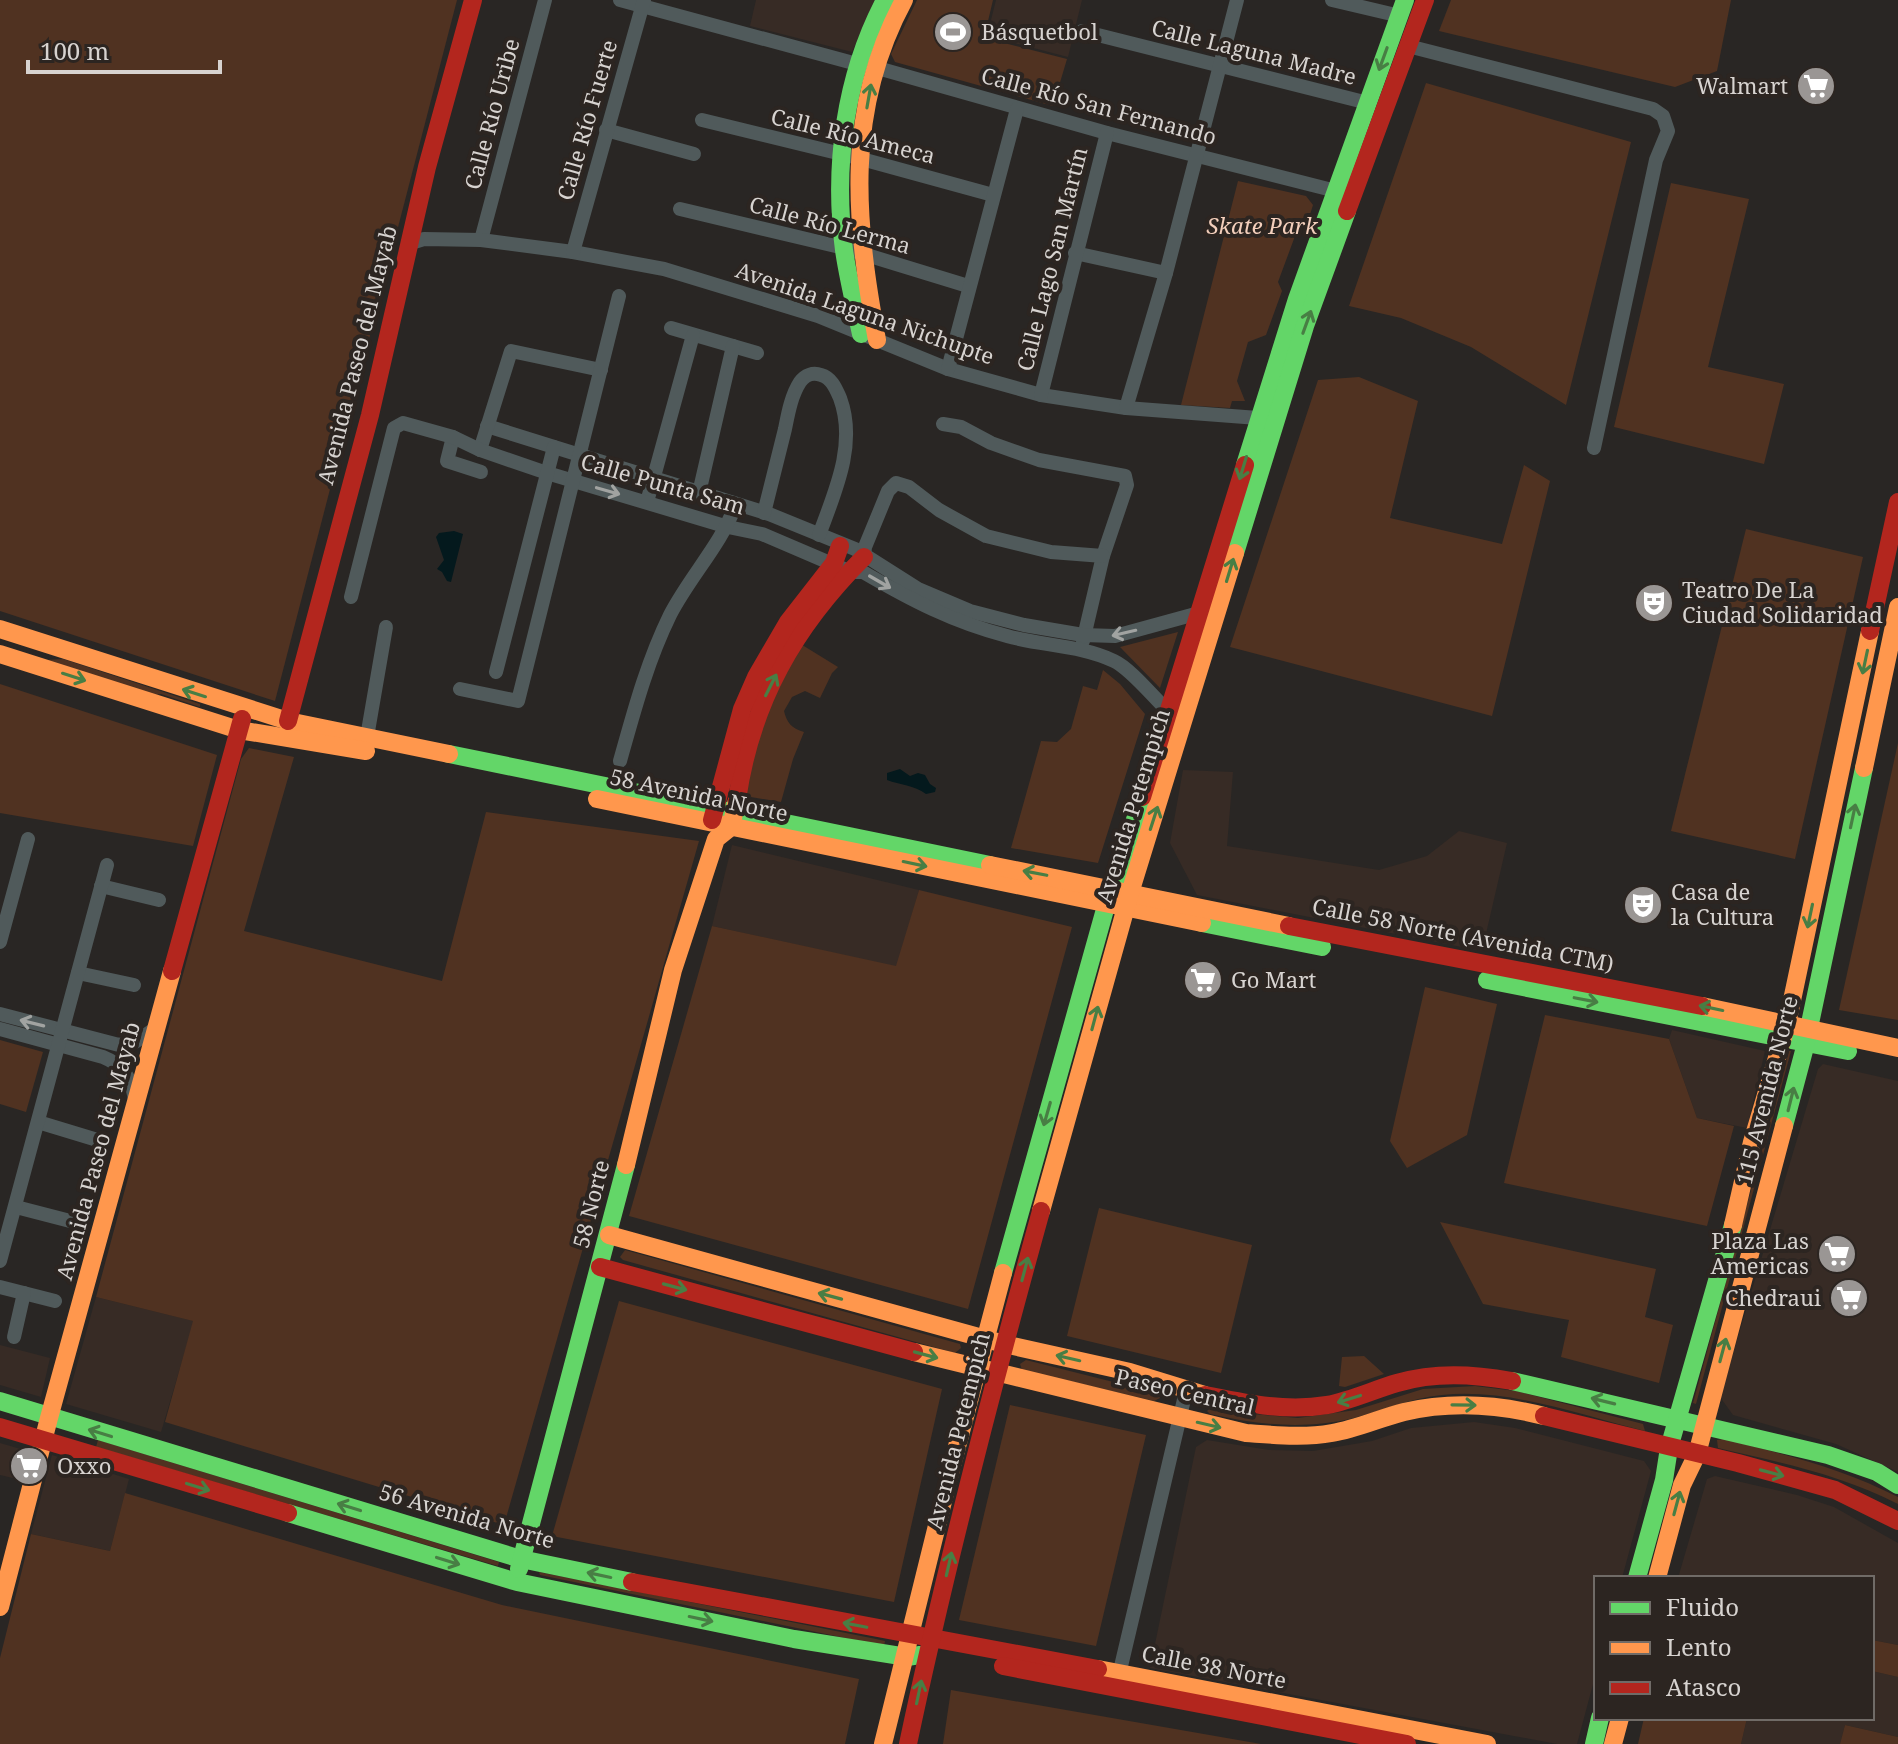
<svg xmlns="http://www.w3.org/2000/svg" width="1898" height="1744" viewBox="0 0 1898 1744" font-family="'Noto Serif',serif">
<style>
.built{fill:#372b25}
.green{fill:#503221}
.water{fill:#04191d}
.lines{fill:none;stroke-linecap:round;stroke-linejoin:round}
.street{stroke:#505a5b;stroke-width:14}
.fast{stroke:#63d668;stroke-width:18}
.slow{stroke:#ff974d;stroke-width:18}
.jam{stroke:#b3261e;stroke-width:18}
.oneway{stroke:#487e44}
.oneway2{stroke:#a1a3a1}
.labels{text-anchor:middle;stroke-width:8;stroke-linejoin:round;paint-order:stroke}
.poi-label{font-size:22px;fill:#d7d3d0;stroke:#2c2521;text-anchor:start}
.street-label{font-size:22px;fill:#d7d3d0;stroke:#2c2521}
.park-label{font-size:22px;font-style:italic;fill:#f3cfbc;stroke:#2c2521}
</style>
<rect width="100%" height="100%" fill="#292624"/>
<g class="built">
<path d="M756 0H875L852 52 750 26Z"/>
<path d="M996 0H1082L1068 57 987 36Z"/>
<path d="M1183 770 1233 772 1227 846 1379 870 1427 856 1459 831 1507 843 1482 951 1197 895 1170 843Z"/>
<path d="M732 845 919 890 897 967 712 926Z"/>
<path d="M1672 1030 1765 1051 1747 1128 1697 1118 1669 1039Z"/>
<path d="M1823 1064 1898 1081V1472L1836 1444 1733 1415 1720 1397 1818 1069Z"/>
<path d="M96 1297 194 1321 161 1432 66 1404Z"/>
<path d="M0 1345 50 1358 41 1397 0 1385Z"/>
<path d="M1474 1422 1515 1428 1644 1461 1651 1471 1622 1578H1596V1673L1577 1744H1557L1150 1668 1196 1447 1207 1440 1269 1450 1313 1451 1372 1441 1411 1428Z"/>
<path d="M0 1443 24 1450 17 1479 0 1475Z"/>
<path d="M52 1455 129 1479 110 1551 31 1534Z"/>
<path d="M1715 1476 1797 1495 1834 1507 1898 1543V1645L1872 1640V1578H1678L1707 1479Z"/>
<path d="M1872 1671 1898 1677V1737L1845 1725 1840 1744H1741L1747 1718H1872Z"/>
</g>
<g class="green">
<path d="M0 0H457L275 701 0 611Z"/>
<path d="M917 0H993L984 38 1067 59 1053 106 895 62 891 54Z"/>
<path d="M1451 0H1731L1717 71 1675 87 1439 31Z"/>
<path d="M1426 83 1631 142 1566 405 1471 347 1401 318 1349 306Z"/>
<path d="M1238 181 1306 196 1313 205 1307 224 1298 228 1278 282 1282 291 1266 335 1248 342 1237 381 1245 401H1232L1230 408 1181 405Z"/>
<path d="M1671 183 1749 199 1708 367 1784 384 1764 464 1614 427Z"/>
<path d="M1359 377 1418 401 1390 518 1502 544 1524 465 1550 481 1492 716 1230 647 1318 380Z"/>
<path d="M1746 529 1863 557 1795 859 1671 831Z"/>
<path d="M1178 632 1160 688 1120 647Z"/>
<path d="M799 643 838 667 832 673 820 698 805 691 792 697 784 711C787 723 791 728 804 732L793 759 781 802 745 796 756 736Z"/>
<path d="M63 659 200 704V707L161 694 147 696 46 660Z"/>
<path d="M1103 670 1120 684 1145 714 1098 863 1011 848 1041 741 1057 742 1071 729 1083 686 1097 690Z"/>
<path d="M0 684 217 755 193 846 0 813Z"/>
<path d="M1898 743V1020L1839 1010Z"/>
<path d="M249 748 294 757 244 931 442 981 486 812 699 841 504 1525 165 1422 193 1321 96 1297 241 759Z"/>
<path d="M919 890 1072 927 968 1309 629 1216 712 926 896 966Z"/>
<path d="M1425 987 1497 1004 1467 1135 1407 1168 1390 1141Z"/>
<path d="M1545 1015 1669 1039 1697 1118 1734 1126 1707 1226 1504 1183Z"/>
<path d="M0 1040 43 1052 26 1112 0 1104Z"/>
<path d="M1789 1051H1791L1696 1404 1693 1403Z"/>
<path d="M1099 1208 1252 1245 1221 1373 1067 1336Z"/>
<path d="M1440 1222 1656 1269 1645 1317 1673 1325 1659 1383 1561 1357 1569 1320 1483 1304Z"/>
<path d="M625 1250 960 1344 961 1348 955 1353 623 1260 620 1257Z"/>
<path d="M619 1301 942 1389 894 1602 552 1536Z"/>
<path d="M1364 1356 1384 1374 1345 1387 1339 1386 1342 1357Z"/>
<path d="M1026 1360 1157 1393 1160 1398 1154 1401 1022 1370 1020 1364Z"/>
<path d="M1475 1386 1516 1391 1643 1424 1645 1431C1580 1415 1510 1388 1442 1395 1411 1398 1384 1410 1354 1418 1304 1430 1259 1425 1210 1414L1207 1411 1212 1406 1243 1413 1298 1418 1356 1410 1423 1389Z"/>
<path d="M1010 1405 1146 1435 1096 1646 959 1620Z"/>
<path d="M1723 1439C1784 1454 1842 1468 1898 1497V1504C1839 1474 1782 1463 1718 1448L1717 1440Z"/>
<path d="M98 1440 499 1562 498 1566 96 1447Z"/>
<path d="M125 1493 502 1605 859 1679 845 1744H0V1658L31 1534 110 1551Z"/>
<path d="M539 1572 876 1639 885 1641 884 1646 874 1644 540 1575Z"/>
<path d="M1872 1640 1898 1645V1677L1872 1671Z"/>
<path d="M951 1690 1261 1744H943Z"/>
<path d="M1644 1718H1747L1741 1744H1638Z"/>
<path d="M1845 1725 1898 1737V1744H1840Z"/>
</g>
<g class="water">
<path d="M454 531 463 534 451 582 447 581 442 572 437 569 444 560 436 537 439 533Z"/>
<path d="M900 769 910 776 918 773 925 775 930 784 936 788 935 792 926 794C914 785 900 785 887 780V773Z"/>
</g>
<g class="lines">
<g class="street">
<path d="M620 0 857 64 874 67 1107 133 1336 191"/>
<path d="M1332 0 1400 16"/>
<path d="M1082 31 1368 103"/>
<path d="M1408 46 1653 109 1663 116 1668 131 1656 160 1594 448"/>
<path d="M702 120 858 158 993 195"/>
<path d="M606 130 694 154"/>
<path d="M680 209 844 248 968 286"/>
<path d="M481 240 545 0"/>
<path d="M411 243 424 239 481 240 573 252 664 269 818 316 948 369 1041 395 1126 408 1258 418"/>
<path d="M573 252 644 0"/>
<path d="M1075 253 1166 273"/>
<path d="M671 328 757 353"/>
<path d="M948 369 1017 109"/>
<path d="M1041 395 1107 133"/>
<path d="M1126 408 1166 273 1237 0"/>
<path d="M943 424 961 427 991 443 1039 460 1125 476 1127 485 1103 556 1083 641"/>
<path d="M487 426 769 514 855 549 918 589 970 611 1024 625 1083 635 1115 636 1199 613"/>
<path d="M453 437 447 461 481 472"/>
<path d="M480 450 511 351 601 370"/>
<path d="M699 493 733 346"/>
<path d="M647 502 693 335"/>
<path d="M764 513C771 485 778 457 785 429 788 414 791 396 800 382 805 375 813 372 821 375 832 378 836 389 840 398 857 444 835 492 819 535"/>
<path d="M864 557 865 547 888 491 896 483 909 487 939 510 986 536 1051 552 1103 556"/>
<path d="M351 597 394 428 403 423 453 437 480 450 547 473 728 527 762 534 851 572H863C911 600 953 622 1007 636 1042 646 1081 645 1114 661 1131 669 1153 697 1168 711"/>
<path d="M496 672 554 447"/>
<path d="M460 689 518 701 619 296"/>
<path d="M367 737 386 627"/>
<path d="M620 761C634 711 647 662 670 615 690 576 721 545 736 504"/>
<path d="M101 886 159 900"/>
<path d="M0 942 28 839"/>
<path d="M78 973 134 985"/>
<path d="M0 1014 119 1045 135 1042 156 1028"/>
<path d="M0 1029 103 1057C123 1065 131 1078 135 1099"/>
<path d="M38 1122 94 1139"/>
<path d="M16 1207 74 1222"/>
<path d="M0 1261 107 865"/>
<path d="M0 1287 55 1301"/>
<path d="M14 1337 24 1293"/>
<path d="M1118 1679 1186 1391"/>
</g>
<g class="fast">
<path d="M861 334C855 306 848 278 844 250 833 165 845 76 885 0"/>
<path d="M1245 465 1297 299 1405 0"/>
<path d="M1235 553 1305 326 1347 211"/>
<path d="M449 754 990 865"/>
<path d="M1202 923 1322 947"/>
<path d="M1487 980 1848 1051"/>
<path d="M1784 1126 1805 1047 1864 768"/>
<path d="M1003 1273 1111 888 1118 875 1142 797"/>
<path d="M1512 1381 1828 1455 1877 1472 1898 1485"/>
<path d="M0 1401 521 1559 632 1582"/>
<path d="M288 1513 517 1582 794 1639 907 1657 920 1655"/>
<path d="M519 1569 626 1165"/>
<path d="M1637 1578 1664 1480 1669 1448 1733 1225"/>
<path d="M1594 1744 1600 1718"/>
</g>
<g class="slow">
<path d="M877 340C855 221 844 111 904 0"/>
<path d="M0 629 288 721 449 754"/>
<path d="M0 654 239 730 366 751"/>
<path d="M1864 768 1898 607"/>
<path d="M597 799 1202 923"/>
<path d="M990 865 1289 926"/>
<path d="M1702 1006 1898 1048"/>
<path d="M626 1165 673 970 716 839 731 827 737 800"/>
<path d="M1041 1211 1130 893 1235 553"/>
<path d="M1733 1225 1752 1142 1787 1024 1870 631"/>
<path d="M609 1235 1004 1344 1130 1372 1205 1395"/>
<path d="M914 1352 1246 1433C1275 1435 1304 1438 1332 1433 1357 1429 1380 1418 1404 1412 1451 1401 1497 1404 1544 1416"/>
<path d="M1657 1578 1682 1485 1697 1454 1784 1126"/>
<path d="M0 1607 49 1418 172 971"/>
<path d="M1098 1669 1487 1744"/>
<path d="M883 1744 950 1473 1003 1273"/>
<path d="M1613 1744 1620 1718"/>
</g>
<g class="jam">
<path d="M1347 211 1425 0"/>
<path d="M1870 631 1898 502"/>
<path d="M288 721 370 415 427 167 473 0"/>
<path d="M1142 797 1245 465"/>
<path d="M737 800C751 702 794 627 864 557"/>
<path d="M712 820 742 709 756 677 788 622 834 563 840 546"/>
<path d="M1289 926 1702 1006"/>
<path d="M172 971 242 719"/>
<path d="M600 1267 914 1352"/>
<path d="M1205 1395C1245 1403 1285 1412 1327 1405 1350 1401 1373 1390 1397 1383 1435 1372 1472 1374 1512 1381"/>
<path d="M1544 1416 1738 1463 1835 1490 1898 1521"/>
<path d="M0 1427 288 1513"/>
<path d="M632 1582 1098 1669"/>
<path d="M1003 1666 1407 1744"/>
<path d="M908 1744C946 1565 992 1388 1041 1211"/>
</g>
</g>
<defs><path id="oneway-shaft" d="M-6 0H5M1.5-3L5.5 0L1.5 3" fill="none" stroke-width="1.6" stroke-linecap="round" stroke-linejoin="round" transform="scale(2)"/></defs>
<g class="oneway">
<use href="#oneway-shaft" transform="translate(1383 59) rotate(110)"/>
<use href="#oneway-shaft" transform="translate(869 96) rotate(-80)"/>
<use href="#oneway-shaft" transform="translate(1307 322) rotate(-70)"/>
<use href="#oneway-shaft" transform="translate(1243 468) rotate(107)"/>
<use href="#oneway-shaft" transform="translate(1230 570) rotate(-73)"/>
<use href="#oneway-shaft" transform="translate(1865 662) rotate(102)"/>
<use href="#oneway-shaft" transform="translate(74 677) rotate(18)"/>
<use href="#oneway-shaft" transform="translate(771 685) rotate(-63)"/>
<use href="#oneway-shaft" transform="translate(194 693) rotate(-162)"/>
<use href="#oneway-shaft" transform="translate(1853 816) rotate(-78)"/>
<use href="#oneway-shaft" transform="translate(1154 818) rotate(-72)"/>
<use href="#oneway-shaft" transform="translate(915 864) rotate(12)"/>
<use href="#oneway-shaft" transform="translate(1035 873) rotate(-169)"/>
<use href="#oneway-shaft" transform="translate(1810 916) rotate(102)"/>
<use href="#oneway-shaft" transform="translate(1586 1000) rotate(11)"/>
<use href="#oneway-shaft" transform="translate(1711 1008) rotate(-168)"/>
<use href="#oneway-shaft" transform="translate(1095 1018) rotate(-75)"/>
<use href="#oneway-shaft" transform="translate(1791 1099) rotate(-76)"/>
<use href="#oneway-shaft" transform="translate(1047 1114) rotate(106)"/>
<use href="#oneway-shaft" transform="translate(1025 1269) rotate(-75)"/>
<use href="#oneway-shaft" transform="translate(675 1287) rotate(15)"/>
<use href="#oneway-shaft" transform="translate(830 1296) rotate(-165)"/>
<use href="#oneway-shaft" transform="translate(1723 1350) rotate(-75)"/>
<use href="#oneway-shaft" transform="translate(926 1355) rotate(15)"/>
<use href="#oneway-shaft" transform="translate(1068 1358) rotate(-167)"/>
<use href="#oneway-shaft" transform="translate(1349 1399) rotate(163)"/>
<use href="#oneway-shaft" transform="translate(1603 1401) rotate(-166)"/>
<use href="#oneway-shaft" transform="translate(1464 1405) rotate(1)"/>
<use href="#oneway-shaft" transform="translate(1209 1425) rotate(13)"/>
<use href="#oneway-shaft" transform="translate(100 1433) rotate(-163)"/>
<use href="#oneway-shaft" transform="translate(1772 1473) rotate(15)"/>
<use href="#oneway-shaft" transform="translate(198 1487) rotate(17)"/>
<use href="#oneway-shaft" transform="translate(1677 1503) rotate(-75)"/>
<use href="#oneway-shaft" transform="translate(349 1507) rotate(-163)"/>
<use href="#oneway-shaft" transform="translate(448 1561) rotate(17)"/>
<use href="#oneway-shaft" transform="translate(949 1564) rotate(-77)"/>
<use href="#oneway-shaft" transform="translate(599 1575) rotate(-168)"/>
<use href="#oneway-shaft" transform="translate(701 1619) rotate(12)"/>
<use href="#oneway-shaft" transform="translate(855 1625) rotate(-169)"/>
<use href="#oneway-shaft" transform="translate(919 1692) rotate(-78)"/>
</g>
<g class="oneway2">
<use href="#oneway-shaft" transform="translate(608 491) rotate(16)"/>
<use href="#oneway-shaft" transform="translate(880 582) rotate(30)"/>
<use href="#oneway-shaft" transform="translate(1124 633) rotate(167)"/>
<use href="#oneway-shaft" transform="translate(32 1023) rotate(-166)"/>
</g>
<defs>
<symbol id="stadium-disc" viewBox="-11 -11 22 22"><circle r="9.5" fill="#9a9694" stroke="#2c2521"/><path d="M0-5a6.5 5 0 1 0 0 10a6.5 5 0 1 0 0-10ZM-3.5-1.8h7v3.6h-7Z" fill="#fff"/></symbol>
<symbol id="supermarket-disc" viewBox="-11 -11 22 22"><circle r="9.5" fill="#9a9694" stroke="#2c2521"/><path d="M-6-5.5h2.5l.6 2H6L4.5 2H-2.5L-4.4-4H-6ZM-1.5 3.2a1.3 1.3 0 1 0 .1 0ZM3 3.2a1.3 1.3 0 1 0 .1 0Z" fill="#fff"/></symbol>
<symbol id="theatre-disc" viewBox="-11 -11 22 22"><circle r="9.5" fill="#9a9694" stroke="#2c2521"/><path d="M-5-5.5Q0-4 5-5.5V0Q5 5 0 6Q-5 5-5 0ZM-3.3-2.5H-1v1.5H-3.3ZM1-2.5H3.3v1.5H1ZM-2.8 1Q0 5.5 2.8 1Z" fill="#fff"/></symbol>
</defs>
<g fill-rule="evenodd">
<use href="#stadium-disc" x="931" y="10" width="44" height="44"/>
<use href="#supermarket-disc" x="1794" y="64" width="44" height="44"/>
<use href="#theatre-disc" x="1632" y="581" width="44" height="44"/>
<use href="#theatre-disc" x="1621" y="883" width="44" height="44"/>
<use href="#supermarket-disc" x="1181" y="958" width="44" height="44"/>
<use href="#supermarket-disc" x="1815" y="1232" width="44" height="44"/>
<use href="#supermarket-disc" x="1827" y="1276" width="44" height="44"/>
<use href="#supermarket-disc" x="7" y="1444" width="44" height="44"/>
</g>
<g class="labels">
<g class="poi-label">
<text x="981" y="40">Básquetbol</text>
<text x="1788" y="94" text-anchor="end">Walmart</text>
<text x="1682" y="598">Teatro De La<tspan x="1682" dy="25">Ciudad Solidaridad</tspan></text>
<text x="1671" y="900">Casa de<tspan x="1671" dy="25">la Cultura</tspan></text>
<text x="1231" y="988">Go Mart</text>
<text x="1809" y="1249" text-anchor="end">Plaza Las<tspan x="1809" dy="25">Americas</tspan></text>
<text x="1821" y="1306" text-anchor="end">Chedraui</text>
<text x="57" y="1474">Oxxo</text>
</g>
<g class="street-label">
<text transform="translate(1254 52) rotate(14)" y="8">Calle Laguna Madre</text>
<text transform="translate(1099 106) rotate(15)" y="8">Calle Río San Fernando</text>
<text transform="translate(492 114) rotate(-75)" y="8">Calle Río Uribe</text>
<text transform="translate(587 120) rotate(-74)" y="8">Calle Río Fuerte</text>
<text transform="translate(853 136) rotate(14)" y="8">Calle Río Ameca</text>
<text transform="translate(830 225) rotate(15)" y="8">Calle Río Lerma</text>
<text transform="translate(1052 259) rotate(-76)" y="8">Calle Lago San Martín</text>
<text transform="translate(865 313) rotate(19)" y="8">Avenida Laguna Nichupte</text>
<text transform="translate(357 355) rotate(-76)" y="8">Avenida Paseo del Mayab</text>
<text transform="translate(663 484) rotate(16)" y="8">Calle Punta Sam</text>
<text transform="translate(699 795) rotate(12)" y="8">58 Avenida Norte</text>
<text transform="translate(1133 806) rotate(-73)" y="8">Avenida Petempich</text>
<text transform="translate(1463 935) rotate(11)" y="8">Calle 58 Norte (Avenida CTM)</text>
<text transform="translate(1767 1090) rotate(-76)" y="8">115 Avenida Norte</text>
<text transform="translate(98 1151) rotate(-75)" y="8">Avenida Paseo del Mayab</text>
<text transform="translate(591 1204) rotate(-76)" y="8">58 Norte</text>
<text transform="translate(1185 1392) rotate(13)" y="8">Paseo Central</text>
<text transform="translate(958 1431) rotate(-76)" y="8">Avenida Petempich</text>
<text transform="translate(467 1516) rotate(16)" y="8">56 Avenida Norte</text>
<text transform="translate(1214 1667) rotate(11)" y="8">Calle 38 Norte</text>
</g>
<g class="park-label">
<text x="1262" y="234">Skate Park</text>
</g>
</g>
<rect x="1594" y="1576" width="280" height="144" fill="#2c2521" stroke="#706b67" stroke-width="2"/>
<rect x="1610" y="1602" width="40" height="12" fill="#63d668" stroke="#706b67" stroke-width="2"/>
<text x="1666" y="1616" font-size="24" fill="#d7d3d0">Fluido</text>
<rect x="1610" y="1642" width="40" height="12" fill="#ff974d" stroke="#706b67" stroke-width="2"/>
<text x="1666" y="1656" font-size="24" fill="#d7d3d0">Lento</text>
<rect x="1610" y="1682" width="40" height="12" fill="#b3261e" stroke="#706b67" stroke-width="2"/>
<text x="1666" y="1696" font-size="24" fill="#d7d3d0">Atasco</text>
<path d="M28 60v12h192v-12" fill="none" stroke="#d7d3d0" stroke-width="4"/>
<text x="40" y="60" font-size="24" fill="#d7d3d0" stroke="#2c2521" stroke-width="6" paint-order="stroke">100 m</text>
</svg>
